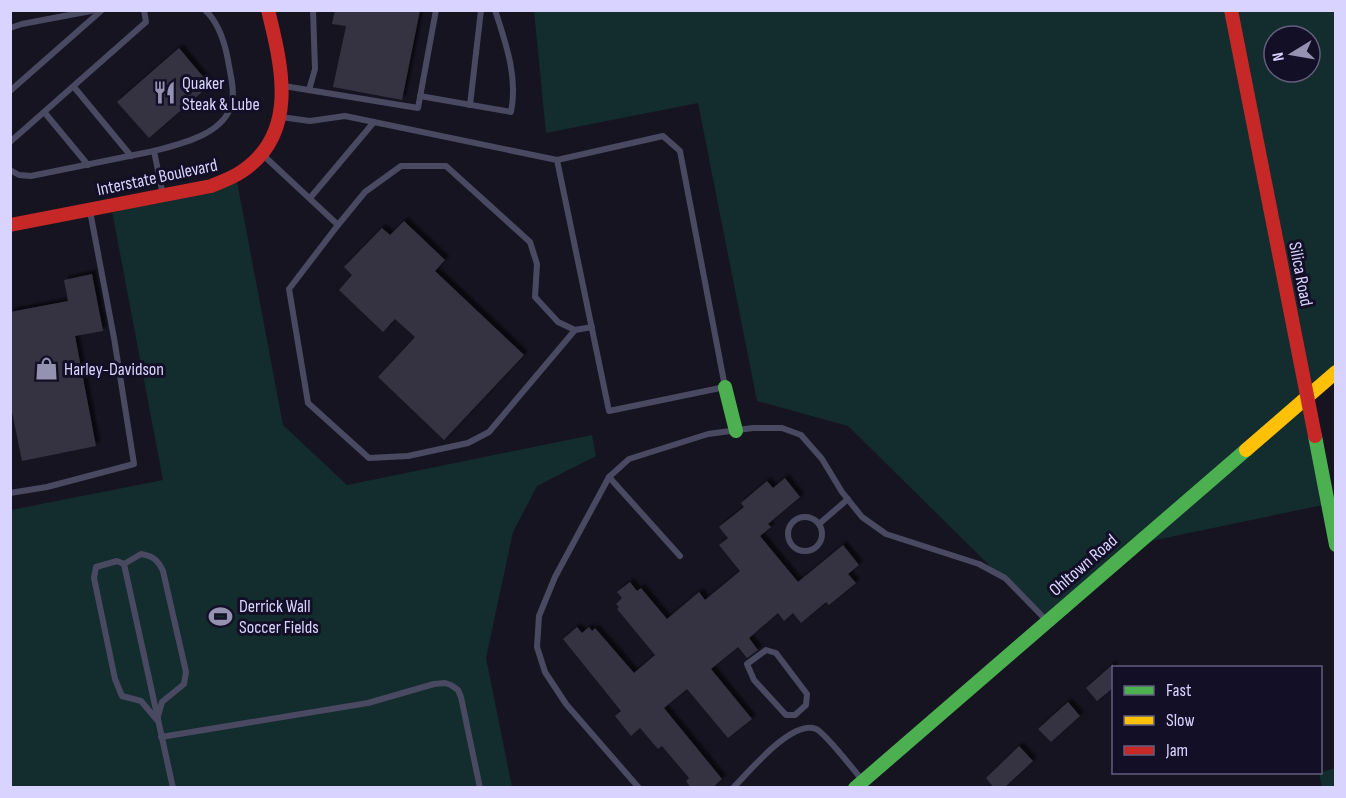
<svg xmlns="http://www.w3.org/2000/svg" width="1346" height="798" viewBox="0 0 1346 798" font-family="'Sofia Sans Condensed',sans-serif">
<style>
.green{fill:#132c2d;fill-rule:evenodd}
.building{fill:#343243;filter:url(#shadow)}
.lines{fill:none;stroke-linecap:round;stroke-linejoin:round}
.lane{stroke:#4a4962;stroke-width:6}
.fast{stroke:#4caf50;stroke-width:14}
.slow{stroke:#ffc107;stroke-width:14}
.jam{stroke:#c62828;stroke-width:14}
.labels{text-anchor:middle;stroke-width:6;stroke-linejoin:round;paint-order:stroke}
.poi-label{font-size:18px;fill:#d9d4ff;stroke:#130f26;text-anchor:start}
.street-label{font-size:18px;fill:#d9d4ff;stroke:#130f26}
</style>
<defs>
<filter id="shadow"><feDropShadow dx="4" dy="-4" stdDeviation="1.5" flood-color="#0009"/></filter>
</defs>
<rect width="100%" height="100%" fill="#161421"/>
<g class="green">
<path d="M534 11H1335V372L1307 397 1328 504 1136 544 1046 621 848 426 757 401 698 103 546 133ZM1274 36H1310V72H1274Z"/>
<path d="M236 176 283 425 347 485 592 435 596 456 537 486 513 532 486 658 512 787 11 788V510L163 480 111 206Z"/>
<path d="M1335 768V787H1322L1319 773Z"/>
</g>
<g class="building">
<path d="M335 10H420L402 100 333 87 346 26 332 24Z"/>
<path d="M179 48 210 85 149 138 117 102Z"/>
<path d="M404 221 445 260 435 271 524 355 444 440 378 377 415 337 395 319 383 332 339 290 352 275 344 267 382 228 390 235Z"/>
<path d="M92 274 103 331 75 336 96 446 22 461 10 402V312L68 301 64 280Z"/>
<path d="M785 478 800 497 768 524 771 527 760 536 798 582 843 545 859 565 848 574 856 583 829 605 826 602 801 623 793 613 784 621 778 613 749 638 758 650 747 658 738 647 711 669 752 719 728 738 687 689 664 708 722 779 712 788H691L686 781 689 778 662 746 658 749 640 728 631 736 615 716 621 711 563 639 577 627 582 633 589 627 592 631 595 628 634 673 655 655 617 609 619 607 616 604 622 598 617 592 630 582 637 591 641 588 667 619 699 592 705 600 740 571 719 545 728 538 719 527 744 507 741 503 767 481 773 488Z"/>
<path d="M1113 664V688L1097 701 1086 688Z"/>
<path d="M1068 702 1080 716 1051 742 1038 729Z"/>
<path d="M1019 746 1033 761 1004 788H994L986 778Z"/>
</g>
<g class="lines">
<g class="lane">
<path d="M10 28 22 24 96 10"/>
<path d="M284 86 418 108 436 10"/>
<path d="M74 87 131 156"/>
<path d="M309 90 315 69 313 10"/>
<path d="M10 91 102 10"/>
<path d="M420 96 511 112C518 77 506 44 495 10"/>
<path d="M470 105 481 10"/>
<path d="M45 113 88 165"/>
<path d="M281 117 310 121 345 116 557 160 609 411 725 387 680 151 663 136 557 160"/>
<path d="M10 142 146 22 144 10"/>
<path d="M263 155 338 225 289 289 308 403 369 458 408 456 468 443 489 432 575 330 592 327"/>
<path d="M10 170 19 175 31 176 154 151"/>
<path d="M163 195 154 151C181 144 226 134 232 102 235 89 230 74 228 60 225 44 218 22 205 10"/>
<path d="M310 198 374 122"/>
<path d="M338 225 365 192 401 166H446L530 242 537 264 535 297 558 322 575 330"/>
<path d="M609 477 680 556"/>
<path d="M10 493 47 487 134 464 114 338 90 211"/>
<circle cx="805" cy="534" r="17"/>
<path d="M819 524 848 499"/>
<path d="M141 554C153 556 158 560 163 571L186 672 184 684 162 702 157 720 141 701 122 696 115 679 94 578 96 567 117 561 124 564Z"/>
<path d="M124 564 173 788"/>
<path d="M766 650 776 653 807 694 806 705 795 715H786L754 680 747 664Z"/>
<path d="M161 737 368 703 434 684 445 683 451 685 458 690 461 697 480 788"/>
<path d="M639 788 566 704 545 672 537 647 539 616 555 577 609 477 629 459 708 434 753 428H782L801 435 822 459 842 492 862 517 886 534 979 564 1005 578 1046 620"/>
<path d="M733 788C749 772 792 719 816 729 825 733 854 770 862 780"/>
</g>
<g class="fast">
<path d="M725 387 736 431"/>
<path d="M1315 436 1336 545"/>
<path d="M855 788 1246 450"/>
</g>
<path class="slow" d="M1246 450 1336 372"/>
<g class="jam">
<path d="M1231 10 1315 436"/>
<path d="M10 225 211 186C221 182 232 178 241 172 299 134 282 67 268 10"/>
</g>
</g>
<defs>
<symbol id="restaurant-bare" viewBox="-9 -9 18 18"><path d="M-5-6h1v4h1v-4h1v4h1v-4h1v5L-1.5 .5V6h-2V.5L-5-1ZM5-6V6H3V1.5H1.5Q1.5-4 5-6Z" fill="#9591b1" stroke="#130f26" stroke-width="2.5" paint-order="stroke"/></symbol>
<symbol id="shop-bare" viewBox="-9 -9 18 18"><path d="M-5-2.5h2.3a2.7 3.5 0 0 1 5.4 0H5L5.5 6h-11ZM-1.5-2.5h3a1.5 2.3 0 0 0-3 0Z" fill="#9591b1" stroke="#130f26" stroke-width="2.5" paint-order="stroke"/></symbol>
<symbol id="stadium-bare" viewBox="-9 -9 18 18"><path d="M0-5a6.5 5 0 1 0 0 10a6.5 5 0 1 0 0-10ZM-3.5-1.8h7v3.6h-7Z" fill="#9591b1" stroke="#130f26" stroke-width="2.5" paint-order="stroke"/></symbol>
</defs>
<g fill-rule="evenodd">
<use href="#restaurant-bare" x="148" y="76" width="33" height="33"/>
<use href="#shop-bare" x="30" y="352" width="33" height="33"/>
<use href="#stadium-bare" x="204" y="600" width="33" height="33"/>
</g>
<g class="labels">
<g class="poi-label">
<text x="182" y="89">Quaker<tspan x="182" dy="21">Steak &amp; Lube</tspan></text>
<text x="64" y="375">Harley-Davidson</text>
<text x="239" y="612">Derrick Wall<tspan x="239" dy="21">Soccer Fields</tspan></text>
</g>
<g class="street-label">
<text transform="translate(157 177) rotate(-12)" y="6">Interstate Boulevard</text>
<text transform="translate(1301 274) rotate(79)" y="6">Silica Road</text>
<text transform="translate(1083 565) rotate(-41)" y="6">Ohltown Road</text>
</g>
</g>
<rect width="1346" height="798" fill="none" stroke="#d9d4ff" stroke-width="24"/>
<rect x="1112" y="666" width="210" height="108" fill="#130f26" stroke="#625e7d" stroke-width="1.5"/>
<rect x="1124" y="686" width="30" height="9" fill="#4caf50" stroke="#625e7d" stroke-width="1.5"/>
<text x="1166" y="696" font-size="18" fill="#d9d4ff">Fast</text>
<rect x="1124" y="716" width="30" height="9" fill="#ffc107" stroke="#625e7d" stroke-width="1.5"/>
<text x="1166" y="726" font-size="18" fill="#d9d4ff">Slow</text>
<rect x="1124" y="746" width="30" height="9" fill="#c62828" stroke="#625e7d" stroke-width="1.5"/>
<text x="1166" y="756" font-size="18" fill="#d9d4ff">Jam</text>
<g transform="translate(1292 54) rotate(259)"><circle r="28" fill="#130f26" stroke="#625e7d" stroke-width="1.5"/>
<path d="M0-4.5L10 22L0 15L-10 22Z" fill="#9591b1"/>
<text y="-9" font-size="16" font-weight="bold" text-anchor="middle" fill="#d9d4ff">N</text>
</g>
</svg>
